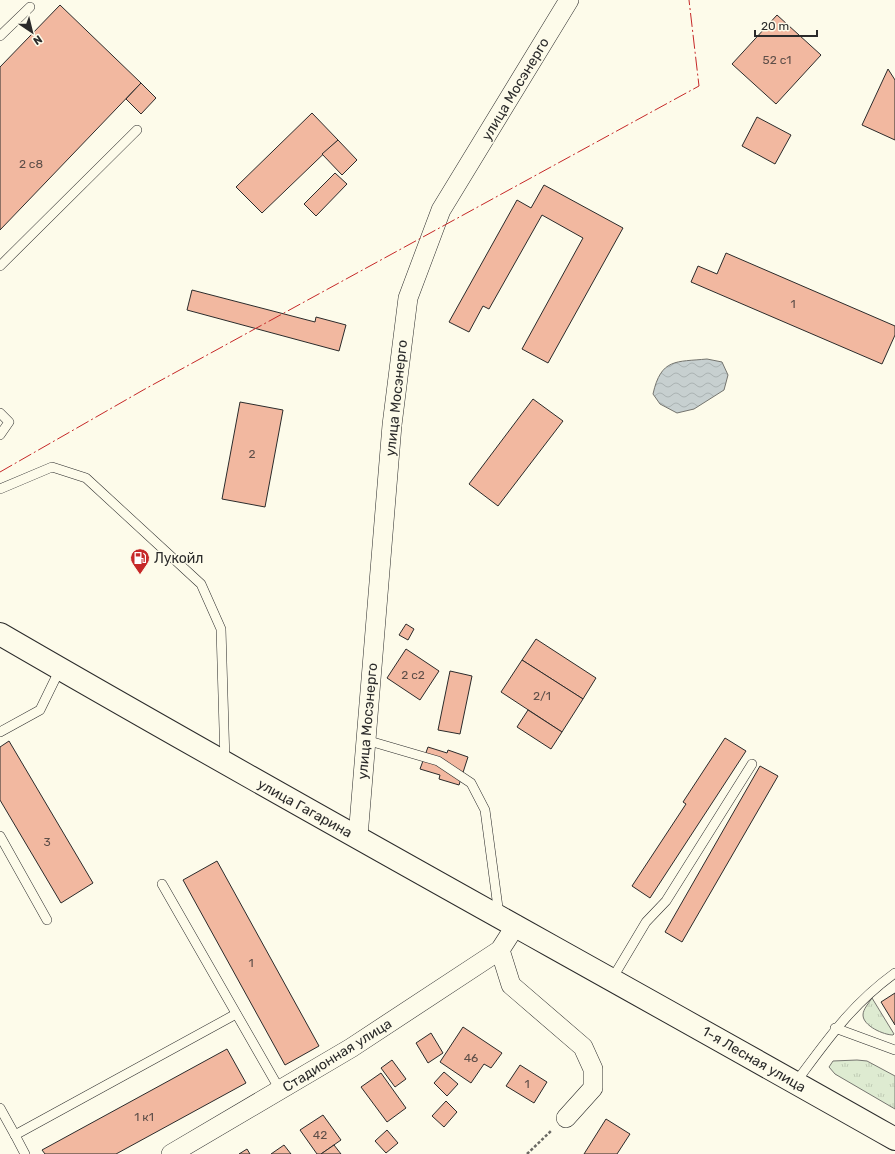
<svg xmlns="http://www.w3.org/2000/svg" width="895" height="1154" viewBox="0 0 895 1154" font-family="Rubik,sans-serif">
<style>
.grass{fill:url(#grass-tufts);stroke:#74746e}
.water{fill:url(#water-waves);stroke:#74746e}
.building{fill:#f2b8a0;stroke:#2b2b2b}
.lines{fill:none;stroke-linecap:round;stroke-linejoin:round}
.lane-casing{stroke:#2b2b2b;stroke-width:10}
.street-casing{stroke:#2b2b2b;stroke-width:20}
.secondary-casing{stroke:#2b2b2b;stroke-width:24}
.path{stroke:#6a6964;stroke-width:2.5;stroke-dasharray:3 2;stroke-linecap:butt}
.lane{stroke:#fdfbea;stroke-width:9}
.street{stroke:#fdfbea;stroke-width:19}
.secondary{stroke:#fdfbea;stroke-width:22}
.power{stroke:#c62828;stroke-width:1;stroke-dasharray:14 3 2 3;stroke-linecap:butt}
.labels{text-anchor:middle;stroke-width:3;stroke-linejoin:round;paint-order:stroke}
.number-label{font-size:12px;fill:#5d4e48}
.street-label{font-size:14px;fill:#2b2b2b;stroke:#fdfbea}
.poi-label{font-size:14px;fill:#2b2b2b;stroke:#fdfbea;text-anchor:start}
</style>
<defs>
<pattern id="grass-tufts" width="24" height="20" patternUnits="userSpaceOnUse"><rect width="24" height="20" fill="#deebd1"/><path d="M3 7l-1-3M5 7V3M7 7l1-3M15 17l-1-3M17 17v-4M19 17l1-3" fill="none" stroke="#bfcab4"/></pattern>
<pattern id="water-waves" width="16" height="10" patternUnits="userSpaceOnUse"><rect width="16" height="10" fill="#c7d0d0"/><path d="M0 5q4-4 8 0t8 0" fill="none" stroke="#abb3b3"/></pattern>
</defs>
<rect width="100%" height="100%" fill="#fdfbea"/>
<g class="grass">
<path d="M872 998 894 1034 893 1035C884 1035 863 1026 863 1015 863 1009 869 1003 872 998Z"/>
<path d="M857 1060 867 1061 895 1076V1109L835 1074 829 1067 833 1061Z"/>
</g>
<path class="water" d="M707 359 722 362 728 375 724 390 694 409 677 413 660 404 653 394C661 358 676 362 707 359Z"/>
<g class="building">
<path d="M60 5 141 83 0 230V67Z"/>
<path d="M777 15 821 55 776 104 732 64Z"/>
<path d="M888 69 895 80V140L862 125Z"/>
<path d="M141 83 156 98 141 114 126 99Z"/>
<path d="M312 113 338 140 262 213 236 187Z"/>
<path d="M757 117 791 135 775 164 742 146Z"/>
<path d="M338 140 357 160 342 175 322 154Z"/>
<path d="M335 173 347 184 316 216 304 204Z"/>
<path d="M544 185 623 228 548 363 522 349 583 238 542 215 489 309 483 306 469 332 449 322 517 200 531 208Z"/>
<path d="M726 253 895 326V335L882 364 691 282 698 266 717 274Z"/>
<path d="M192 290 315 322 316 317 346 325 339 351 187 310Z"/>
<path d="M533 399 563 421 498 506 469 484Z"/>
<path d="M240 402 283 410 265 507 222 499Z"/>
<path d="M406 624 414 629 408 640 399 635Z"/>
<path d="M536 639 596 678 583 699 522 660Z"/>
<path d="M406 649 439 671 420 700 387 678Z"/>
<path d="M522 660 583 699 562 732 501 692Z"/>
<path d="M450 671 472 676 460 734 438 730Z"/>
<path d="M528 710 562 732 551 749 517 727Z"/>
<path d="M725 738 746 751 650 898 632 886 686 804 683 802Z"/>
<path d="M9 741 93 883 61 903 0 800V747Z"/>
<path d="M428 747 447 753 448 750 468 757 459 785 439 779 440 775 420 769Z"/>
<path d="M760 766 778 776 682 942 665 932Z"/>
<path d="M217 861 319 1046 285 1065 183 880Z"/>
<path d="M895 993V1025L881 1002Z"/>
<path d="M463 1027 502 1053 491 1068 484 1064 471 1083 440 1062Z"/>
<path d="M431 1033 443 1053 428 1063 416 1043Z"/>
<path d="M227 1049 246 1083 116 1154H45L42 1150Z"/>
<path d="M392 1060 406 1079 395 1087 381 1068Z"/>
<path d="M520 1065 547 1082 534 1103 506 1086Z"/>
<path d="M444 1072 458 1084 447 1096 434 1083Z"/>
<path d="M381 1073 406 1108 387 1122 361 1087Z"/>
<path d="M446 1101 457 1112 444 1127 432 1116Z"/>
<path d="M323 1115 341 1140 321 1154H317L300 1130Z"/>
<path d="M606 1119 630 1134 617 1154H584Z"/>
<path d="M387 1130 398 1143 386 1153 375 1141Z"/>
<path d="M284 1145 291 1154H271Z"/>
<path d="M334 1145 341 1154H321Z"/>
<path d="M247 1149 250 1154H239Z"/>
</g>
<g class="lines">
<defs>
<g id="lane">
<path d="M0 36 30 7"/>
<path d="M0 266 137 130"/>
<path d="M0 413 9 422 0 435"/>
<path d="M0 489 52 467 86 478 201 584 221 629 225 762"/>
<path d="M0 732 40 710 60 669"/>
<path d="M366 740 438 761 471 783 485 810 499 915"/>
<path d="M0 836 47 920"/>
<path d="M162 884 280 1090"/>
<path d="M612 979 646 922 666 901 752 764"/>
<path d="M835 1028 895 1050"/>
<path d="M796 1082C828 1039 851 1005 895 973"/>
<path d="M0 1108 15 1135"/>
<path d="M25 1154 15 1135 236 1014"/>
</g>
<g id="street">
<path d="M358 837 392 425 408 298 441 210 569 0"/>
<path d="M516 925 500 950 511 985 583 1047 593 1069V1088L566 1118"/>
<path d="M171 1154 351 1048 500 950"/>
</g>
<path id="secondary" d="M0 634C296 806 597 970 895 1139"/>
</defs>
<use href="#lane" class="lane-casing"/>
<use href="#street" class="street-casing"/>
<use href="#secondary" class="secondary-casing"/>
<path class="path" d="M527 1154 552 1130"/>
<use href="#lane" class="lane"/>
<use href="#street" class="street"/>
<use href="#secondary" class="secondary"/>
<path class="power" d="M0 472 145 389 699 86 689 0"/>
</g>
<defs>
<symbol id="fuel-pin" viewBox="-11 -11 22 30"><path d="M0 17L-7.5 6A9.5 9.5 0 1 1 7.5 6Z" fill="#c62828" stroke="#fdfbea"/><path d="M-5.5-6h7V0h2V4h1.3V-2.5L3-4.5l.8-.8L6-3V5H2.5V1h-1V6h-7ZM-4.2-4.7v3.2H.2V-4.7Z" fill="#fff"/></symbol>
</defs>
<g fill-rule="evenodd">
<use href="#fuel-pin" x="129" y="547" width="22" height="30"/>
</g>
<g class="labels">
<g class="number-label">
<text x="777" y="64">52 с1</text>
<text x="31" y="168">2 с8</text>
<text x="793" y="308">1</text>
<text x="252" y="458">2</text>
<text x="413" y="679">2 с2</text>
<text x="542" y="700">2/1</text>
<text x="47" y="846">3</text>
<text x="251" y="967">1</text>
<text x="471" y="1062">46</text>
<text x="527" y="1088">1</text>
<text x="144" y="1121">1 к1</text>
<text x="320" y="1139">42</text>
</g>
<g class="street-label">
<text transform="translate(515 89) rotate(-59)" y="5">улица Мосэнерго</text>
<text transform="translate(396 398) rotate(-84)" y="5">улица Мосэнерго</text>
<text transform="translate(367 721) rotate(-85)" y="5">улица Мосэнерго</text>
<text transform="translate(305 808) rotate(29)" y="5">улица Гагарина</text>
<text transform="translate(337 1055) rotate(-32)" y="5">Стадионная улица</text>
<text transform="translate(754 1059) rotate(30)" y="5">1-я Лесная улица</text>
</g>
<g class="poi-label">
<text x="154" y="563">Лукойл</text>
</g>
</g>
<g transform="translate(32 32) rotate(145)" stroke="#fdfbea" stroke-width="3" paint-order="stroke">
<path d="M0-3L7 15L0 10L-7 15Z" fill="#2b2b2b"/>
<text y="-6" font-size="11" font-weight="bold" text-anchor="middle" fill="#2b2b2b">N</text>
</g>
<path d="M755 30v6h62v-6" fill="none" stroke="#2b2b2b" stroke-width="2"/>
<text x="761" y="30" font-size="12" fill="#2b2b2b" stroke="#fdfbea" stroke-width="3" paint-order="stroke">20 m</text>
</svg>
